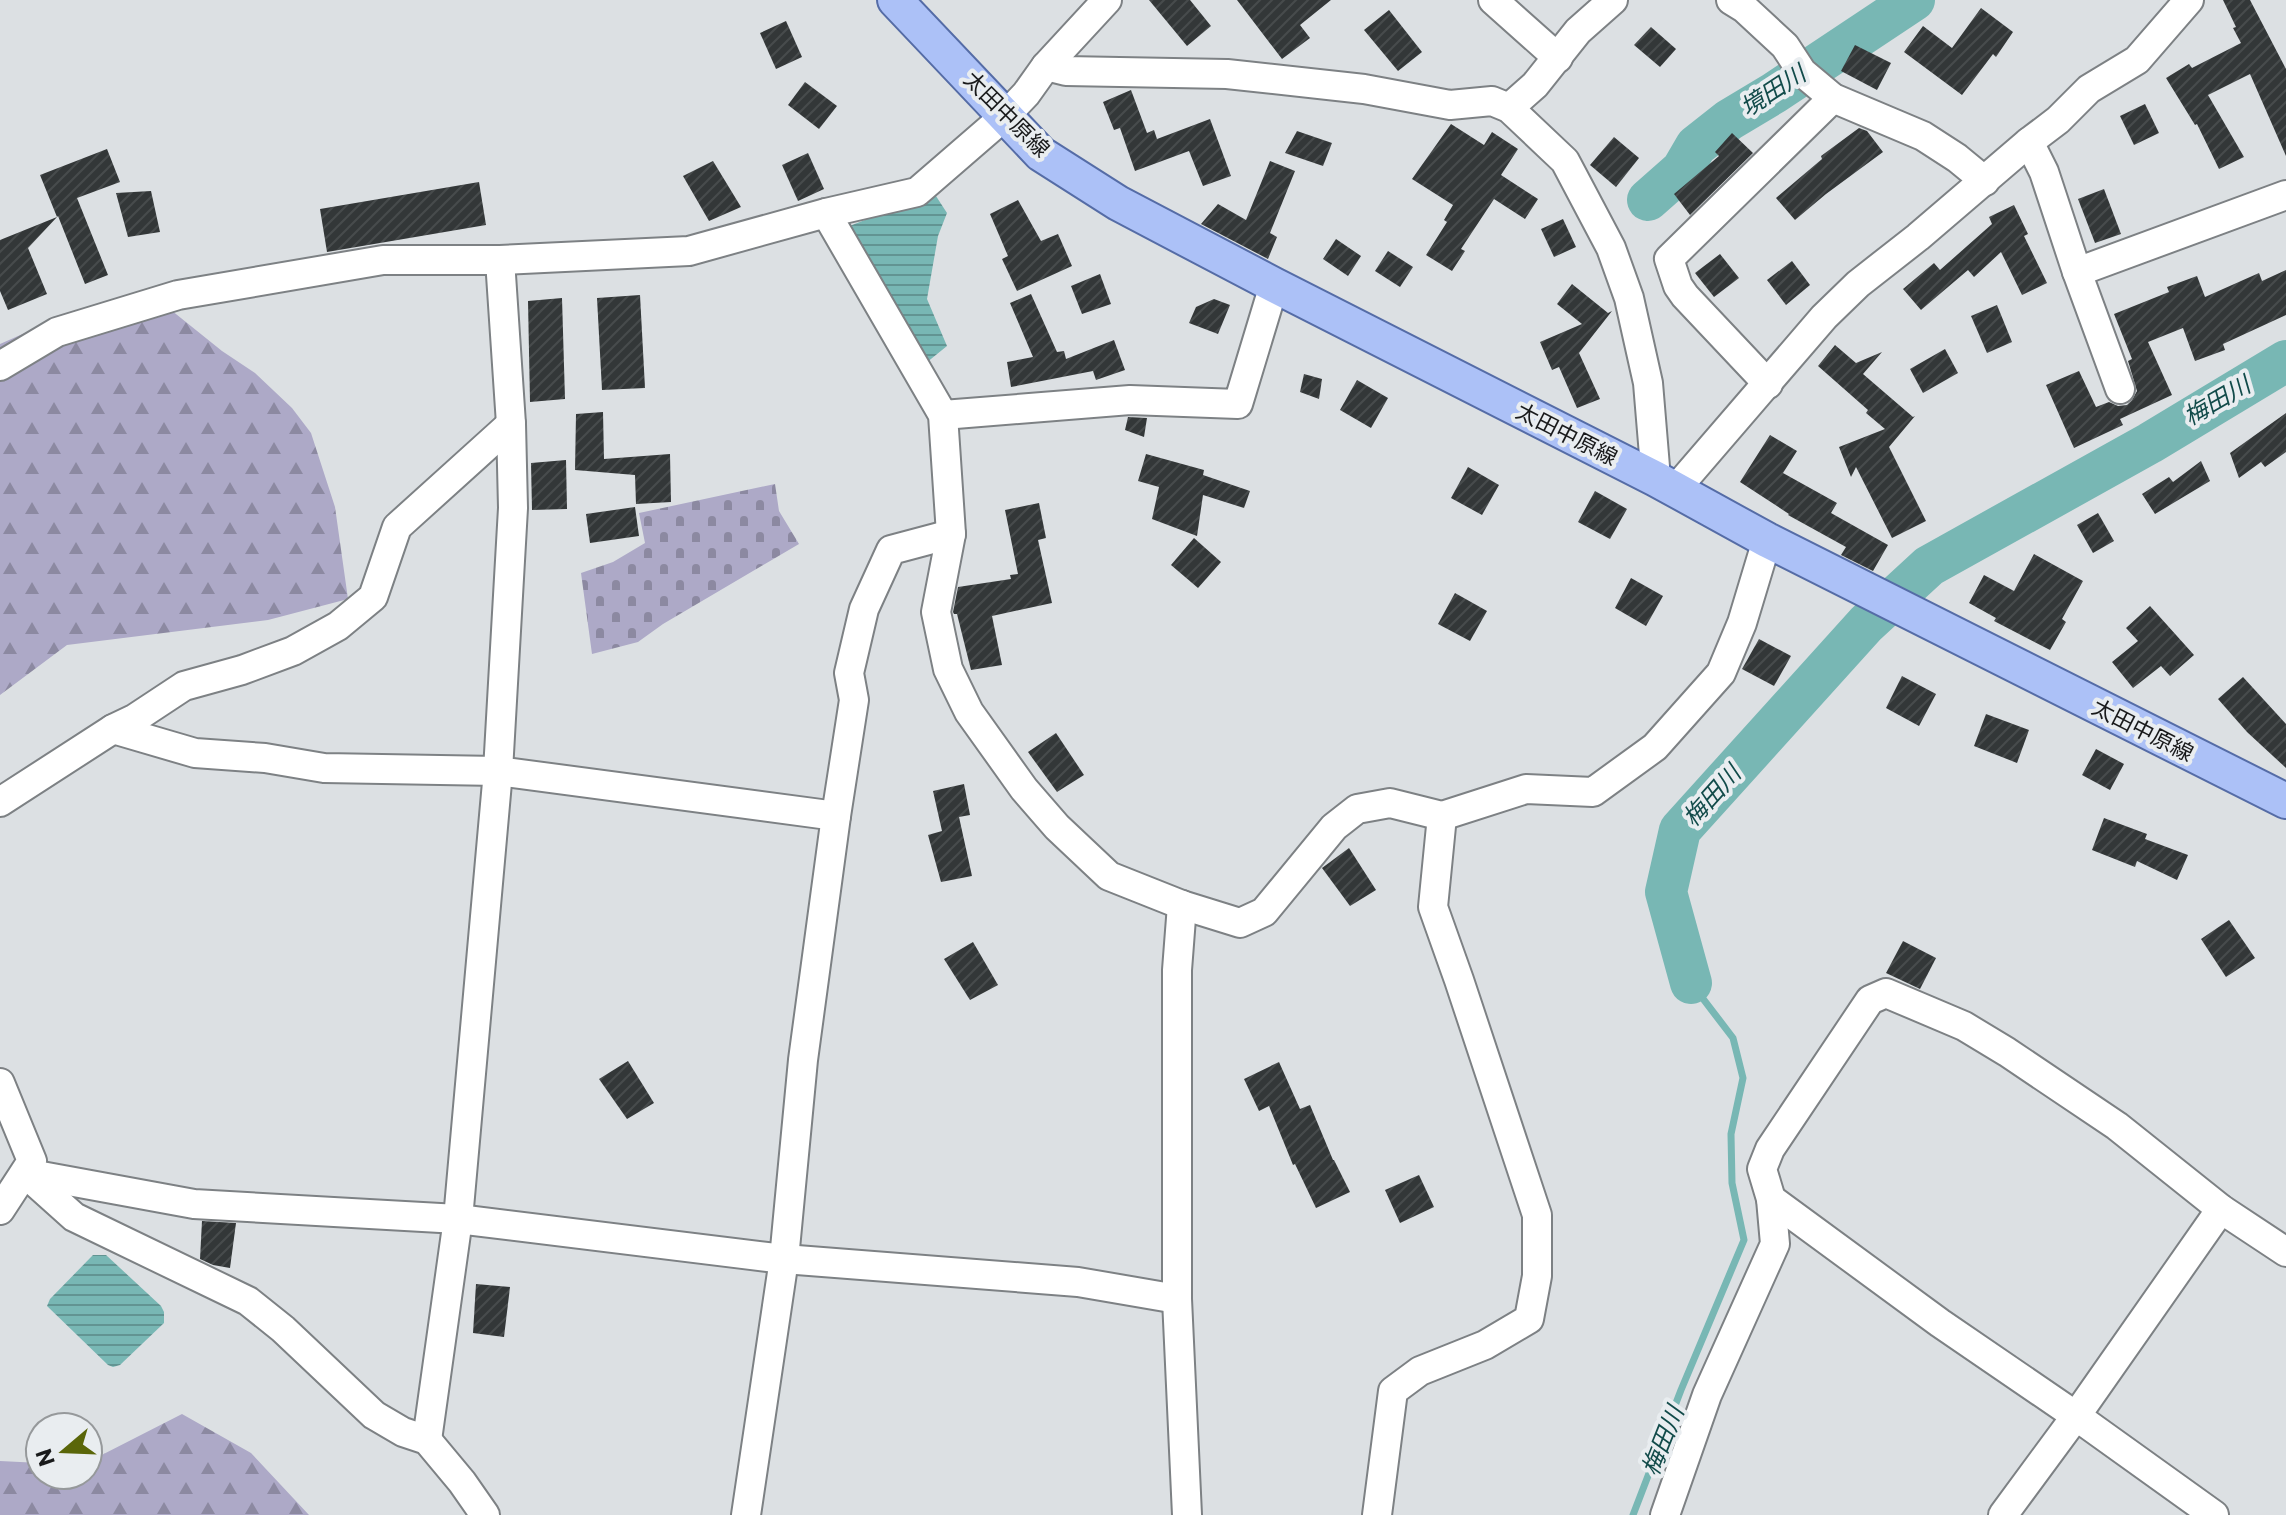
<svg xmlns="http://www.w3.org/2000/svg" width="2286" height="1515" viewBox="0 0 2286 1515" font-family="Commissioner,'Noto Sans JP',sans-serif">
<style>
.forest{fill:url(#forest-firs)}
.cemetery{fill:url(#cemetery-stones)}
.water{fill:url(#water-rules)}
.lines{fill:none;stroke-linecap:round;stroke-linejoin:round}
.stream{stroke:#78b7b4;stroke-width:7}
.river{stroke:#78b7b4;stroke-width:42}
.building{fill:url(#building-hatch)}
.minor-casing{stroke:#7d8184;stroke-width:32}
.major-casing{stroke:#556ca6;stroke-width:38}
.minor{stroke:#fff;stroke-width:28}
.major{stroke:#acc1f7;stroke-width:34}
.labels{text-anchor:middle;stroke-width:8;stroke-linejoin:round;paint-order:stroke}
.street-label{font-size:22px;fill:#191a1b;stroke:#e9edf0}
.water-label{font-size:24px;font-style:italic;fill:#124b4a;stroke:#e9edf0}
</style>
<defs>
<pattern id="forest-firs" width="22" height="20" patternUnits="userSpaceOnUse" patternTransform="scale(2)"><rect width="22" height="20" fill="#ada9c7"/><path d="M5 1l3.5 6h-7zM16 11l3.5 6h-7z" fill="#8c89a1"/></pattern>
<pattern id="cemetery-stones" width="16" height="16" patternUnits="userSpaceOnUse" patternTransform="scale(2)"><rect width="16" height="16" fill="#ada9c7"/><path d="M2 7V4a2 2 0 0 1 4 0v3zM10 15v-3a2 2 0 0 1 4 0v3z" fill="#8c89a1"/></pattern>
<pattern id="water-rules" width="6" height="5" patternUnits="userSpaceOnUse" patternTransform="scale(2)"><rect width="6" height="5" fill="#78b7b4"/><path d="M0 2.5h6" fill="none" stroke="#629492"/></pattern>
<pattern id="building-hatch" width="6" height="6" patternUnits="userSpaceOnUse" patternTransform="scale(2)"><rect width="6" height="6" fill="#333738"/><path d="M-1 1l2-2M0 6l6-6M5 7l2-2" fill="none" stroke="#474b4c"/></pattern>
</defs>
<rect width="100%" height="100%" fill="#dce0e3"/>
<g class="forest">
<path d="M166 306 222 351 255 373 292 408 311 433 335 507 348 599 268 620 67 645 0 695V344L61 317Z"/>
<path d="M182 1414 251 1453 309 1515H0V1461L40 1463V1475H88V1462Z"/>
</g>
<path class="cemetery" d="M775 484 779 511 799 544 663 624 638 642 592 654 581 573 613 562 645 543 639 513Z"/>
<g class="water">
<path d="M934 193 947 213 938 236 927 299 947 346 926 363 847 227Z"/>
<path d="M93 1255H106L161 1306 164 1312V1323L120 1365 113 1367 108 1365 47 1306 50 1299Z"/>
</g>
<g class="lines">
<path class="stream" d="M1633 1515 1681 1390 1744 1240 1732 1183 1731 1134 1743 1078 1733 1038 1691 983"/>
<g class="river">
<path d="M1648 200 1682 170 1696 146 1729 120 1774 93 1914 0"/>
<path d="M1691 983 1666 892 1680 830 1866 624 1929 566 2150 443 2286 361"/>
</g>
</g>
<g class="building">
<path d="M1149 0H1190L1211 26 1187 46Z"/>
<path d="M1237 0H1331L1300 25 1310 38 1282 59Z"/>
<path d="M2223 0H2250L2286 69V156L2250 74 2208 95 2244 157 2219 169 2197 124 2195 125 2166 78 2189 64 2192 68 2241 43 2233 28 2236 27Z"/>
<path d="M1981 8 2013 32 1996 57 1993 54 1962 95 1904 52 1923 26 1952 48Z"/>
<path d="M1389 10 1422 52 1398 71 1364 30Z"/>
<path d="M786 21 802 57 776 69 760 33Z"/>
<path d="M1651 27 1676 49 1660 67 1634 45Z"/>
<path d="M1855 45 1891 63 1877 90 1841 71Z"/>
<path d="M805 82 837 106 819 129 788 105Z"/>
<path d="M1131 90 1147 133 1154 130 1157 139 1210 119 1231 176 1203 186 1189 151 1135 171 1120 128 1114 130 1103 102Z"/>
<path d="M2145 104 2159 133 2134 145 2120 116Z"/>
<path d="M1451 124 1484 145 1492 132 1518 149 1501 175 1538 199 1525 219 1494 199 1461 249 1465 251 1452 271 1426 255 1447 222 1444 220 1453 205 1412 179Z"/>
<path d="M1859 128 1867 131 1883 152 1826 194 1795 220 1776 198 1822 159 1821 156Z"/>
<path d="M1297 131 1332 143 1323 166 1285 153Z"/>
<path d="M1732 133 1753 153 1690 215 1674 194 1719 156 1715 152Z"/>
<path d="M1614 137 1639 158 1616 187 1590 165Z"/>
<path d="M107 149 120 182 77 198 108 275 85 284 58 216 28 248 47 294 8 310 0 291V240L57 217 40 175Z"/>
<path d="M808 153 824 189 798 201 782 165Z"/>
<path d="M713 161 741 207 709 221 683 176Z"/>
<path d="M1270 161 1295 171 1270 233 1277 237 1268 259 1201 224 1218 204 1246 220Z"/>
<path d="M479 182 486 225 327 252 320 209Z"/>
<path d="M2104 189 2121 234 2095 243 2078 199Z"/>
<path d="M151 191 160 232 128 237 116 193Z"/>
<path d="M1018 200 1041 241 1058 234 1072 266 1017 291 1002 259 1008 256 990 214Z"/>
<path d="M2014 205 2028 234 2024 236 2047 283 2022 295 2001 252 1974 277 1968 270 1921 310 1903 289 1934 263 1940 270 1992 224 1989 217Z"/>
<path d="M1563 219 1576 247 1554 257 1541 229Z"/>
<path d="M1336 239 1361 256 1348 276 1323 259Z"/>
<path d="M1388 251 1413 267 1400 287 1375 271Z"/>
<path d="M1720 254 1739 278 1714 297 1695 273Z"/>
<path d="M1792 261 1810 285 1786 305 1767 280Z"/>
<path d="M2286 270V315L2223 344 2225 350 2195 361 2183 328 2148 342 2172 395 2120 419 2123 425 2074 448 2046 385 2079 371 2096 407 2109 402 2118 406 2127 405 2132 400 2137 391 2128 361 2132 359 2114 314 2169 292 2167 287 2197 276 2205 297 2259 273 2262 281Z"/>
<path d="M1100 274 1111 304 1082 314 1071 286Z"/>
<path d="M1572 284 1608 313 1612 311 1579 353 1600 399 1577 408 1559 367 1552 370 1540 342 1582 324 1557 304Z"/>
<path d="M1031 294 1057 352 1064 351 1066 359 1114 340 1125 370 1096 380 1093 371 1011 387 1007 362 1033 357 1010 303Z"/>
<path d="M640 295 645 388 602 390 597 298Z"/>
<path d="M562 298 565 399 530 402 528 301Z"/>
<path d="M1214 299 1230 305 1218 334 1189 323 1196 307Z"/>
<path d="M1997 305 2012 342 1987 353 1971 316Z"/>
<path d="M1835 345 1856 363 1882 352 1863 374 1913 417 1915 416 1889 447 1926 521 1892 538 1856 467 1851 477 1839 447 1885 429 1866 413 1868 410 1818 366Z"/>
<path d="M1945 349 1958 373 1923 393 1910 369Z"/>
<path d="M1304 374 1322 379 1319 399 1300 392Z"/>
<path d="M1357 380 1388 398 1371 428 1340 410Z"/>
<path d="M603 412 604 459 670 454 671 502 636 504 635 475 575 470 576 414Z"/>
<path d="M2286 413V452L2265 467 2261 462 2239 478 2230 453Z"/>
<path d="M1128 417 1147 418 1144 437 1125 430Z"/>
<path d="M1770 435 1797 451 1783 473 1837 503 1831 513 1888 545 1873 571 1841 555 1846 547 1788 515 1789 514 1740 482Z"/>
<path d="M1146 454 1204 470 1203 475 1250 491 1244 508 1203 495 1197 536 1152 519 1159 487 1138 481Z"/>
<path d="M566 460 567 509 532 510 531 463Z"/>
<path d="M2201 461 2210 481 2155 514 2142 494 2169 477 2173 482Z"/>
<path d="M1468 467 1499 485 1482 515 1451 498Z"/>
<path d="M1595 491 1627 509 1610 539 1578 522Z"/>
<path d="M1039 503 1046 538 1038 540 1052 603 992 616 1002 665 971 670 957 614H954L953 612 958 587 1011 579 1010 575 1018 574 1005 510Z"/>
<path d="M635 507 639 536 590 543 586 514Z"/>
<path d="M2098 513 2114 541 2093 553 2077 525Z"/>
<path d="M1194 538 1221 562 1198 588 1171 565Z"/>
<path d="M2034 554 2083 581 2062 619 2066 622 2050 650 1994 621 1996 618 1969 603 1984 575 2014 591Z"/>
<path d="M1631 578 1663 596 1646 626 1615 608Z"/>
<path d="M1455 593 1487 611 1470 641 1438 624Z"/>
<path d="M2150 606 2194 655 2170 676 2161 666 2133 688 2112 662 2138 641 2126 628Z"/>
<path d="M1759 639 1791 656 1774 686 1742 669Z"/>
<path d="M1902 676 1936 694 1919 726 1886 708Z"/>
<path d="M2243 677 2286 724V768L2247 732 2218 699Z"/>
<path d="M1986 714 2029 730 2017 763 1974 746Z"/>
<path d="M1056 733 1084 775 1057 792 1028 752Z"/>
<path d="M2096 749 2124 764 2110 790 2082 775Z"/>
<path d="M964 784 970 815 959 817 972 876 941 882 928 835 942 831 933 791Z"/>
<path d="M2104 818 2147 834 2145 839 2188 855 2177 880 2137 861 2135 867 2092 850Z"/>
<path d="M1349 848 1376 890 1350 906 1322 868Z"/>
<path d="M2229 920 2255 958 2226 977 2201 939Z"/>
<path d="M1903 941 1936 958 1920 989 1886 973Z"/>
<path d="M973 942 998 985 970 1000 944 959Z"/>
<path d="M628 1061 654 1103 627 1119 599 1079Z"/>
<path d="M1279 1062 1300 1109 1310 1105 1333 1160H1334L1350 1192 1316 1208 1295 1164 1293 1165 1269 1106 1259 1111 1244 1079Z"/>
<path d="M1419 1175 1434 1207 1400 1223 1385 1190Z"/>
<path d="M202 1221 236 1223 230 1268 213 1265 200 1259Z"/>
<path d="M476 1284 510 1287 504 1337 473 1333Z"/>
</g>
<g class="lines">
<defs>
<g id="minor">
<path d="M1493 0 1558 58"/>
<path d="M1731 0 1744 8 1785 46 1802 72 1833 98 1923 136 1957 158 1985 181"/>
<path d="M1046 66 1066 71 1227 74 1364 89 1450 105 1492 101 1509 108 1565 161 1611 248 1629 298 1648 383 1656 479"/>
<path d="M1509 108 1535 85 1578 31 1613 0"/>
<path d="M2029 142 2044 172 2077 272 2120 389"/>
<path d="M826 213 943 415 951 534 936 612 948 669 969 712 1024 789 1057 827 1109 876 1182 905 1240 923 1264 912 1334 827 1357 809 1390 803 1442 816 1526 789 1593 792 1655 747 1721 673 1742 623 1767 540"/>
<path d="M2077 272 2286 195"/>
<path d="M0 366 57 332 178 295 383 260H500L689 251 826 213 917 192 1006 115 1026 94 1046 66 1107 0"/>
<path d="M1768 384 1685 296 1678 286 1669 259 1833 98"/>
<path d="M943 415 1130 400 1238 404 1274 285"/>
<path d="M1675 490 1824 317 1858 284 1918 237 2029 142 2058 120 2089 89 2137 60 2189 0"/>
<path d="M113 729 195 753 265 758 324 768 498 771 836 816"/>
<path d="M0 802 113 729 134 719 184 686 242 670 293 651 338 626 373 597 397 527 511 424"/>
<path d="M1182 905 1177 970V1299L1187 1515"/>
<path d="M0 1083 32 1161 0 1210"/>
<path d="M25 1173 194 1204 458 1219 784 1259 1078 1282 1177 1299"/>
<path d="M26 1174 74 1217 248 1301 283 1329 374 1415 403 1432 427 1440 462 1482 485 1515"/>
<path d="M1771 1199 1940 1323 2076 1416 2214 1515"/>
<path d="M427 1440 458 1219 498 771 513 508 511 424 500 260"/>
<path d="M746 1515 784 1259 803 1060 836 816 854 700 849 673 864 609 891 550 951 534"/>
<path d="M1377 1515 1393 1391 1420 1371 1485 1345 1529 1319 1537 1276V1215L1459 980 1433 907 1442 816"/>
<path d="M1665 1515 1707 1395 1775 1244 1771 1199 1762 1169 1770 1149 1870 1000 1886 993 1964 1026 2007 1052 2117 1126 2221 1209 2286 1252"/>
<path d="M2003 1515 2076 1416 2221 1209"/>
</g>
<path id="major" d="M895 0 1041 154 1118 203 1274 285 1656 479 1767 540 2286 801"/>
</defs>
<use href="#minor" class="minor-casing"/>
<use href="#major" class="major-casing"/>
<use href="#minor" class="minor"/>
<use href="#major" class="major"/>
</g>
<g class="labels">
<g class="street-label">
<text transform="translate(1007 114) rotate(45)" y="8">太田中原線</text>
<text transform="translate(1567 434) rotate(27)" y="8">太田中原線</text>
<text transform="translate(2143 730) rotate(27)" y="8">太田中原線</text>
</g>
<g class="water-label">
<text transform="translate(1773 91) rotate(-33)" y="8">境田川</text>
<text transform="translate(2217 401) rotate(-30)" y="8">梅田川</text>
<text transform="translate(1712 796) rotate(-48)" y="8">梅田川</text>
<text transform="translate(1663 1441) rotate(-68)" y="8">梅田川</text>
</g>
</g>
<g transform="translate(64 1451) rotate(251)"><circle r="38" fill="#e9edf0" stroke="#96999b" stroke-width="2"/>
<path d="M0-6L14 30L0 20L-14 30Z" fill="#5a6609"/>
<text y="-12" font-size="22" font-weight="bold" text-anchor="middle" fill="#191a1b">N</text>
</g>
</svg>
